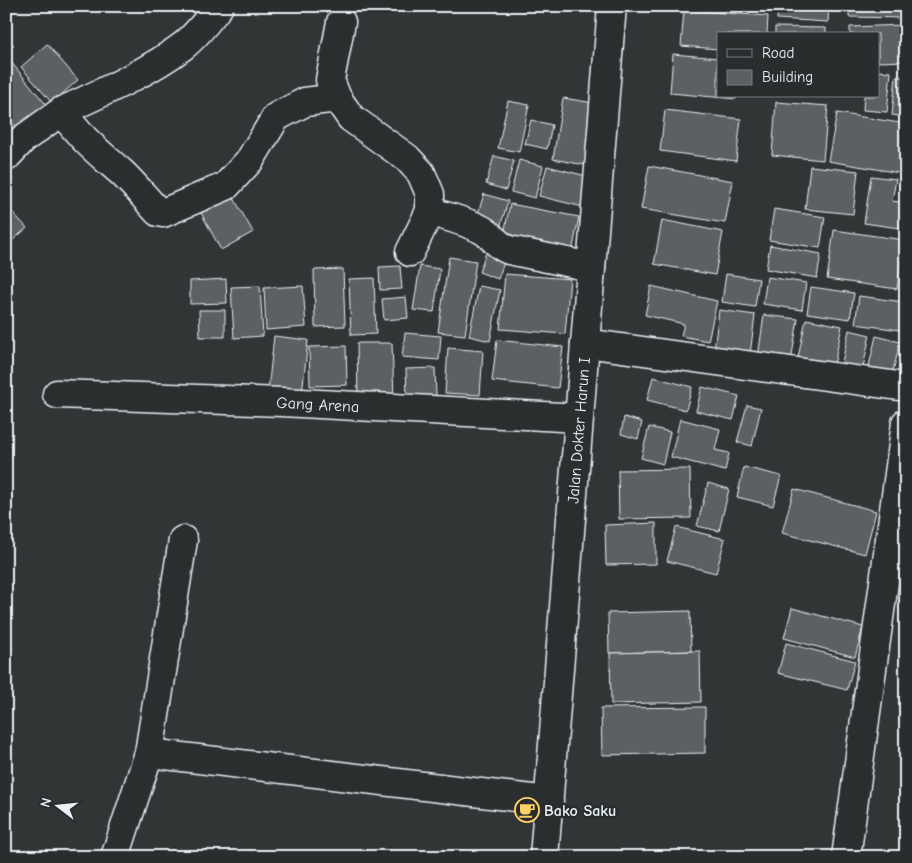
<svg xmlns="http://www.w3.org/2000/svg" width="912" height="863" viewBox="0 0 912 863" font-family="'Comic Neue',sans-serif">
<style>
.building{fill:#5c6063;stroke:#e8f1f8}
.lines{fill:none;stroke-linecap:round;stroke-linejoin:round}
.minor-casing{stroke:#e8f1f8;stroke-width:31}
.minor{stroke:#2a2d2e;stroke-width:28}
.labels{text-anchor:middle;stroke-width:5;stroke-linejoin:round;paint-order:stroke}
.street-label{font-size:16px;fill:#e8f1f8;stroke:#2a2d2e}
.poi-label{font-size:16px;font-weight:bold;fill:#e8f1f8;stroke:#2a2d2e;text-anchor:start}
</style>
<rect width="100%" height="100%" fill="#323536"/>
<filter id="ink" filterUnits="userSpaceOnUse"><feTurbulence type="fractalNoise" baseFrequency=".02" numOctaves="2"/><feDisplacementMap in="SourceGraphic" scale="10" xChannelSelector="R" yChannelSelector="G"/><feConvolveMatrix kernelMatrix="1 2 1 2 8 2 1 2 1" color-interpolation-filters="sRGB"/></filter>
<g filter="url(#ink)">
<g class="building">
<path d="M778 6H829L828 22 777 19Z"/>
<path d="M849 6H906V18L849 17Z"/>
<path d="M684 10 768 16 767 34H718V49L681 46Z"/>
<path d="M906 25V61L878 62V34H850V27Z"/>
<path d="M775 27 826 28V34H775Z"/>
<path d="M6 35 14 46 6 51Z"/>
<path d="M47 44 78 80 52 103 21 67Z"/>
<path d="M673 54 718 58V96H736V99L670 93Z"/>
<path d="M6 56 49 108 20 132 6 115Z"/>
<path d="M878 71 891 72 887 112 863 110 864 96H878Z"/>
<path d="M896 76 906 78V117L892 115Z"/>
<path d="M563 98 600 104 590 166 553 159Z"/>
<path d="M508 101 529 105 519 152 498 148Z"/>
<path d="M776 102 828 106 823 160 772 155Z"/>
<path d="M665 110 741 119 736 161 660 151Z"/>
<path d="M837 113 906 124V142L900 173 828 161Z"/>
<path d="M6 120 17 134 6 143Z"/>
<path d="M531 120 552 125 547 149 525 144Z"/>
<path d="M494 156 514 161 506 190 486 184Z"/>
<path d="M519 160 543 166 535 198 511 192Z"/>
<path d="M547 166 594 178 587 208 539 196Z"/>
<path d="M649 166 733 181 725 223 641 209Z"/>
<path d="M810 166 858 171 853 214 805 209Z"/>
<path d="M871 176 896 179 892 201 906 203V229L864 223Z"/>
<path d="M231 193 253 232 221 250 200 211Z"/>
<path d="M484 194 508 201 499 231 475 223Z"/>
<path d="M510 204 579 217 572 252 503 239Z"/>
<path d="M6 205 27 228 6 246Z"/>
<path d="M774 209 825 217 820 248 769 240Z"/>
<path d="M662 220 723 232 715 275 654 264Z"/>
<path d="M834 230 904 240 897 289 827 279Z"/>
<path d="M770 245 821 254 817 278 766 269Z"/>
<path d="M487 250 506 257 498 279 479 272Z"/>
<path d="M449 257 476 261 465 335 438 332Z"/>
<path d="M400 266 402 289 380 290 379 267Z"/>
<path d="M420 266 440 269 434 312 413 310Z"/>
<path d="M343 269 345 326 315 327 314 270Z"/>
<path d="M505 274 570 279 565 334 500 329Z"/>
<path d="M726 274 759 279 755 307 722 302Z"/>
<path d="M767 277 806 283 802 310 763 304Z"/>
<path d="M374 278 376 334 351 335 349 279Z"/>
<path d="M226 279 227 303 190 304V281Z"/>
<path d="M260 286 263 336 234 338 231 287Z"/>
<path d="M303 286 306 327 266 330 264 288Z"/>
<path d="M479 286 500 290 490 341 469 336Z"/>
<path d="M651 286 717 301 708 341 681 336 684 324 645 315Z"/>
<path d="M811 287 854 293 850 319 807 313Z"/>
<path d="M859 296 904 302 900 330 855 324Z"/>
<path d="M406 297 408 318 384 320 382 299Z"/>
<path d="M199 310H225V337H200Z"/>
<path d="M719 310 755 315 750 355 714 350Z"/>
<path d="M764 315 798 319 791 361 758 357Z"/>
<path d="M806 319 842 326 834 365 798 358Z"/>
<path d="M849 330 870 335 862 372 841 367Z"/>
<path d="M405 333 441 336 439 360 402 357Z"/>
<path d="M274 336 308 340 302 394 268 391Z"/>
<path d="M876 336 900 342 892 376 868 370Z"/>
<path d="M497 340 563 347 558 388 492 381Z"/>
<path d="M357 343H392L394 399 358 400Z"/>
<path d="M346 346 347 385 310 386 309 347Z"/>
<path d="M448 348 483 351 480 395 445 393Z"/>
<path d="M435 368 436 396 407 398 406 369Z"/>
<path d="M653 377 692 387 686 410 647 400Z"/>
<path d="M702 387 739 396 733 420 696 411Z"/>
<path d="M747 405 761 408 752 446 737 442Z"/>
<path d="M624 417 642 422 638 439 621 434Z"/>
<path d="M680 419 720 429 715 450 729 453 725 471 671 457Z"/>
<path d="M649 427 670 432 663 464 641 458Z"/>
<path d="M744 467 781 476 773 506 737 497Z"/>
<path d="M690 469 691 518 619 519 618 470Z"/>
<path d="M708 483 729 489 719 531 697 526Z"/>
<path d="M794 489 876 511 865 554 782 533Z"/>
<path d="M656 523V564L606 565 605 525Z"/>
<path d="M676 527 725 539 716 573 667 561Z"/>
<path d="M792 608 863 627 855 657 784 638Z"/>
<path d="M690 611 691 651 609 653 608 613Z"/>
<path d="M786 643 855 661 847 690 778 673Z"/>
<path d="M700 651 701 702 611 704 610 653Z"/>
<path d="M705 707V753L602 755 601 708Z"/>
</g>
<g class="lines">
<defs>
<g id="minor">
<path d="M337 98 330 80 341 22"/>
<path d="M62 111C103 92 147 73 183 46 197 35 208 20 219 6"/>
<path d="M6 157 23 139 62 111C78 136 99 153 121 172 134 184 146 199 158 212L163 213 226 186 250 160 276 117 305 102 337 98 351 118 407 158 421 173 430 194V211L410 252"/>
<path d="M430 211C446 217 470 222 484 231 494 237 496 245 509 250L591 267"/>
<path d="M585 343 906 387"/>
<path id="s1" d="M57 394 282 402 579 418"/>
<path d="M149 753 549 801"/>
<path d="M115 857 149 753 183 540"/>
<path id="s2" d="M544 857 612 6"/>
<path d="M846 857 906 423"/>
</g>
</defs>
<use href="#minor" class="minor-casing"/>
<use href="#minor" class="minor"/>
</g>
</g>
<defs>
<symbol id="cafe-ring" viewBox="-11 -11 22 22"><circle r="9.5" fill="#2a2d2e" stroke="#ffd166" stroke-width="1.5"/><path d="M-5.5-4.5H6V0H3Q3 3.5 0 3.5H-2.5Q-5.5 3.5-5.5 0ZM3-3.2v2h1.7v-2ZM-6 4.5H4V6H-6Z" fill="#ffd166"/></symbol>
</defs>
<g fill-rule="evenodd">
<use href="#cafe-ring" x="513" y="796" width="28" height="28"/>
</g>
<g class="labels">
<g class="street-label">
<text dy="6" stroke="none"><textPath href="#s1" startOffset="261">Gang Arena</textPath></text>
<text dy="6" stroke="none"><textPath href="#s2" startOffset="428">Jalan Dokter Harun I</textPath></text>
</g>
<g class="poi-label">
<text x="544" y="816">Bako Saku</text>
</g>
</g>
<rect width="912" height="863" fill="none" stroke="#2a2d2e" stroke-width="25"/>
<rect x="12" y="12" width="887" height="838" fill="none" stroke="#e8f1f8" stroke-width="2" filter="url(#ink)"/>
<rect x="717" y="32" width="162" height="65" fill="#2a2d2e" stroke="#767b7f"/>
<rect x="727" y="49" width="25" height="8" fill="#2a2d2e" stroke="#767b7f"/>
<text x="762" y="58" font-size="15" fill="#e8f1f8">Road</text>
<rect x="727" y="70" width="25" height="15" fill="#5c6063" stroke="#767b7f"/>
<text x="762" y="82" font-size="15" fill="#e8f1f8">Building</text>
<g transform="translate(58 806) rotate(286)" stroke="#2a2d2e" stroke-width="4" paint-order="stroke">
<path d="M0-4L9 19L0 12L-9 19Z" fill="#e8f1f8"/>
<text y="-8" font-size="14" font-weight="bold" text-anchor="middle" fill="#e8f1f8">N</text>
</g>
</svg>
